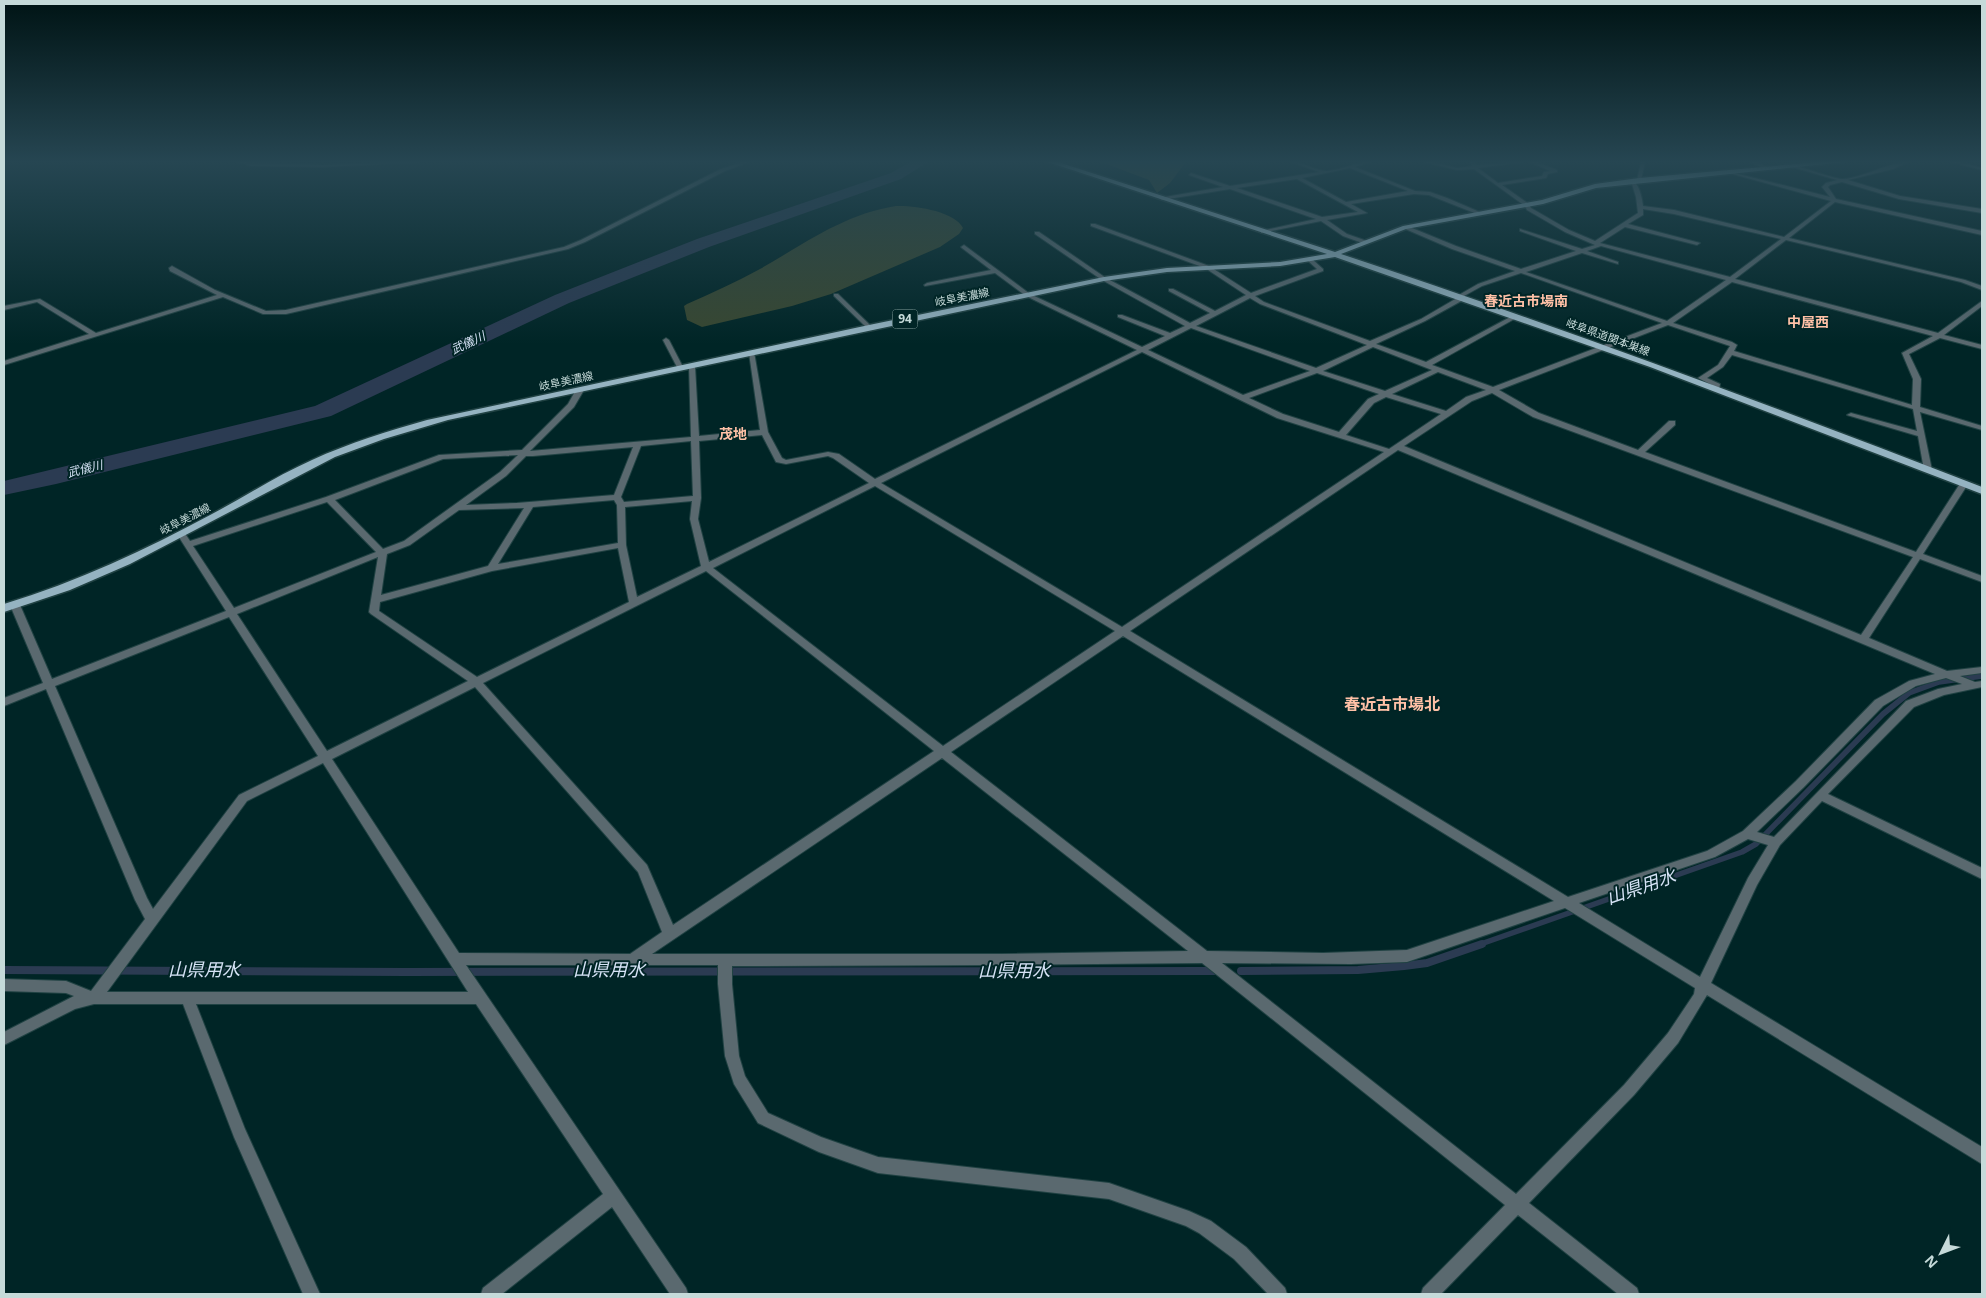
<svg xmlns="http://www.w3.org/2000/svg" width="1986" height="1298" viewBox="0 0 1986 1298" font-family="'Open Sans','Noto Sans JP',sans-serif">
<style>
.green{fill:#384730}
.lines{fill:none;stroke-linecap:round;stroke-linejoin:round}
.stream-far1{stroke:#2b3b52;stroke-width:5.5}
.stream{stroke:#2b3b52;stroke-width:8}
.river{fill:#2b3b52;fill-rule:evenodd}
.minor-casing{stroke:#204243;stroke-width:2}
.primary-casing{stroke:#204243;stroke-width:3}
.minor{fill:#5a696f;fill-rule:evenodd}
.primary{fill:#95b3c1;fill-rule:evenodd}
.labels{text-anchor:middle;stroke-width:4;stroke-linejoin:round;paint-order:stroke}
.far-street-label{font-size:11px;fill:#c5dad9;stroke:#002526}
.shield{fill:#002526;stroke:#8aa4a3;stroke-width:1}
.shield-label{font-size:12px;font-weight:bold;fill:#c5dad9}
.far-water-label{font-size:12px;font-style:italic;fill:#d6e3f6;stroke:#002526}
.far-quarter-label{font-size:14px;font-weight:bold;fill:#ffc1a7;stroke:#002526}
.quarter-label{font-size:16px;font-weight:bold;fill:#ffc1a7;stroke:#002526}
.near-water-label{font-size:18px;font-style:italic;fill:#d6e3f6;stroke:#002526}
</style>
<rect width="100%" height="100%" fill="#002526"/>
<g class="green">
<path d="M1101 162H1186L1170 183 1157 193 1149 180Z"/>
<path d="M896 206C913 205 955 211 963 228L959 234 940 247 831 294 792 306 702 327 687 320 684 306 687 304C712 293 736 282 760 269 804 244 844 214 896 206Z"/>
</g>
<g class="lines">
<path class="stream-far1" d="M1478 945 1742 852 1756 844 1883 714 1909 693 1939 682 1982 676"/>
<g class="stream">
<path d="M4 970 406 972 1214 971"/>
<path d="M1241 971 1358 970 1404 966 1427 963 1482 944"/>
</g>
<path class="river" d="M910 162H928L901 179 709 247 569 303 331 416 56 484 4 495V481L315 406 555 295 697 239 891 173Z"/>
<defs>
<g id="minor">
<path d="M239 162 323 165 419 162 323 167 250 166Z"/>
<path d="M742 162H749L725 171 585 242 568 249 286 314H263L223 297 4 365V361L89 334 37 302 4 310V306L40 299 96 333 217 295 170 271 169 268 172 266 215 290 266 311 286 310 564 247 581 240 721 169Z"/>
<path d="M1292 162C1304 162 1315 171 1327 171 1342 170 1355 162 1370 162L1355 167 1415 191 1430 192 1447 198 1482 213 1477 214 1429 195 1414 194 1351 204 1367 213 1327 220 1347 234 1367 241V243L1365 244 1343 236 1321 221 1261 233V231L1316 219 1230 189 1162 200 1159 198 1223 187 1189 175 1191 173 1230 186 1319 172ZM1350 168 1408 191 1346 202 1302 178ZM1297 179 1358 212 1322 217 1237 188Z"/>
<path d="M1424 162H1433L1457 168 1472 166 1470 162H1475L1477 165 1522 162 1478 168 1498 183 1542 176 1544 172 1550 171 1530 162H1537L1557 170V172L1548 174 1546 178 1502 185 1529 204 1531 208 1569 230 1595 241 1638 213 1636 197 1631 181 1633 180C1639 185 1642 197 1643 206L1674 210 1784 237 1831 201 1725 172 1727 171 1830 197 1822 187 1826 183 1837 180 1792 167 1794 165C1805 168 1834 179 1843 179 1863 178 1889 162 1908 162L1893 169 1848 180 1900 196 1982 209V213L1899 199 1842 182 1830 185 1828 187 1836 199 1982 231V235L1835 202 1789 238 1965 280 1982 286V290L1961 282 1786 240 1735 279 1938 333 1982 301V306L1944 335 1982 345V349L1940 338 1909 354 1921 379 1920 407 1982 426V430L1920 412 1932 470 1931 472H1925L1924 470 1918 436 1847 415 1851 413 1917 431 1913 409 1732 355 1723 367 1707 378 1720 384 1719 390H1713L1712 385 1698 378 1718 365 1730 346 1668 325 1499 390 1539 413 1638 450 1669 421H1675V425L1645 452 1916 552 1961 482H1967L1968 484 1923 554 1982 576V582L1920 559 1869 638 1947 671 1982 667V673L1960 676 1975 682 1982 681V687L1944 695 1914 707 1828 794 1982 868V879L1822 801 1780 845 1757 885 1711 983 1982 1147V1164L1707 995 1678 1043 1634 1095 1529 1203 1637 1288 1639 1294H1618L1518 1215 1441 1294H1421L1423 1288 1505 1205 1202 963 1001 965 732 966V984L739 1056 745 1076 768 1113 821 1137 878 1157 1109 1183 1189 1211 1211 1221 1246 1247 1285 1288 1287 1294H1268L1234 1259 1199 1233 1186 1226 1109 1199 878 1173 819 1152 758 1123 734 1084 725 1056 718 984V965H466L686 1288 688 1294H670L612 1207 502 1294H481L483 1288 603 1194 476 1004H196L245 1129 320 1294H303L234 1137 183 1004H94L75 1009 4 1045V1032L74 996 66 993 4 991V979L66 981 91 991 145 919 135 900 46 689 4 706V698L43 683 10 605 12 603 15 602 20 605 52 679 226 611 177 534 178 532H184L190 541 326 497 439 455 522 450 568 404 577 388H580L584 390 574 407 530 451 691 437 689 366 692 364 695 366 699 436 760 430 749 353 754 352 768 432 782 458 786 460 828 452 839 454 875 479 1137 350 1026 296 995 273 925 286 924 285 927 283 991 270 962 248 961 247 964 245 1030 294 1142 347 1165 336 1118 317V315H1122L1170 333 1185 326 1102 280 1035 234V232H1039L1106 278 1190 323 1210 313 1169 291V289H1173L1215 311 1246 295 1205 268 1091 226V224H1095L1209 266 1251 293 1317 269 1307 260 1312 259 1323 269V271L1255 296 1264 302 1370 341 1421 319 1457 298V296L1478 284 1515 271 1452 249 1403 228V226H1407L1456 246 1521 269 1576 251 1520 231V229L1582 249 1595 245 1565 232 1527 210 1525 206 1474 169 1457 170ZM1643 209 1674 214 1781 239 1730 277 1600 243 1625 227 1697 245 1700 243 1628 224 1643 215ZM1601 246 1726 280 1667 321 1526 272 1582 253 1618 264V262L1587 251ZM1521 273 1662 323 1493 387 1432 365 1518 317V315H1514L1426 362 1376 344 1425 321 1465 299 1464 296 1482 286ZM1732 282 1933 336 1902 353 1913 379 1912 405 1734 351 1737 345 1732 342 1673 323ZM1250 298 1260 304 1367 345 1316 368 1196 326ZM1191 328 1310 371 1243 395 1148 350ZM1373 347 1432 370 1385 391 1323 371ZM1142 352 1277 418 1384 452 1122 627 881 483ZM1438 372 1486 390 1466 397 1446 411 1392 394ZM1317 373 1379 394 1368 399 1339 432 1283 414 1249 398ZM1492 393 1533 417 1913 557 1861 635 1404 446 1472 401ZM1386 397 1441 414 1389 449 1346 435 1374 403ZM762 435 776 462 786 464 828 456 833 458 869 483 709 562 698 519 701 498 699 441ZM691 441 693 496 624 502 621 497 641 446ZM633 447 614 495 517 503 466 505 506 476 526 456H533ZM1398 450 1935 674 1909 681 1875 700 1796 781 1743 831 1707 851 1568 897 1130 631ZM518 455 500 472 404 541 383 549 335 500 443 459ZM875 486 1115 631 943 746 713 568ZM614 500 617 505 618 543 498 564 533 507ZM692 501 690 519 701 566 637 597 626 545 625 507ZM327 502 376 552 234 608 193 546ZM524 508 488 566 381 595 387 554 410 545 459 510ZM618 548 629 602 477 677 379 611 380 602 492 571ZM378 557 369 612 371 614 468 681 327 751 237 614ZM706 571 934 751 673 925 647 865 483 683ZM229 617 318 756 239 795 153 909 147 898 55 686ZM1123 636 1554 901 1407 950 1323 953 1207 951 951 752ZM1946 678 1962 684 1938 689 1906 701 1774 837 1757 832 1804 787 1883 706 1916 686ZM475 687 638 872 662 932 630 954 459 953 332 759ZM942 758 1188 951 1001 954H652ZM323 763 468 992H107L247 801ZM1748 839 1768 845 1748 878 1700 977 1579 903 1715 857ZM1565 908 1695 988 1694 994 1668 1033 1624 1085 1516 1194 1222 963 1351 964 1407 962Z"/>
<path d="M1641 162H1645L1641 180 1639 181 1637 180Z"/>
<path d="M1750 162H1757L1769 168 1765 169Z"/>
<path d="M1951 162H1960L1982 168V170Z"/>
<path d="M834 294H838L871 326V328H867L834 296Z"/>
<path d="M666 338 669 340 684 369 683 370 678 369 663 340Z"/>
</g>
<path id="primary" d="M1048 162H1058L1335 252 1403 226 1542 200 1595 184 1639 178 1818 162H1844L1596 188 1543 204 1406 229 1341 254C1557 326 1770 405 1982 487V494L1650 367 1335 257 1280 266 1167 272 1104 281 448 420 384 439 335 457 130 564 70 590 4 612V604C77 582 145 550 212 514 246 496 278 475 312 460 349 443 388 431 427 420L869 325 1104 277 1167 268 1280 262 1327 254Z"/>
</defs>
<use href="#minor" class="minor-casing"/>
<use href="#primary" class="primary-casing"/>
<use href="#minor" class="minor"/>
<use href="#primary" class="primary"/>
</g>
<linearGradient id="sky" x2="0" y2="1"><stop stop-color="#001415"/><stop offset="0.47" stop-color="#264652"/><stop offset="1" stop-color="#264652" stop-opacity="0"/></linearGradient>
<rect width="1986" height="344" fill="url(#sky)"/>
<g class="labels">
<g class="far-street-label">
<text transform="translate(962 297) rotate(-11)" y="4">岐阜美濃線</text>
<text transform="translate(1608 337) rotate(20)" y="4">岐阜県道関本巣線</text>
<text transform="translate(566 381) rotate(-12)" y="4">岐阜美濃線</text>
<text transform="translate(185 519) rotate(-27)" y="4">岐阜美濃線</text>
</g>
<rect class="shield" x="892.5" y="309.5" width="25" height="19" rx="4"/>
<g class="shield-label">
<text x="905" y="323">94</text>
</g>
<g class="far-water-label">
<text transform="translate(468 343) rotate(-25)" y="4">武儀川</text>
<text transform="translate(85 469) rotate(-14)" y="4">武儀川</text>
</g>
<g class="far-quarter-label">
<text x="1526" y="306">春近古市場南</text>
<text x="1808" y="327">中屋西</text>
<text x="733" y="439">茂地</text>
</g>
<g class="quarter-label">
<text x="1392" y="710">春近古市場北</text>
</g>
<g class="near-water-label">
<text transform="translate(1641 887) rotate(-19)" y="6">山県用水</text>
<text x="204" y="976">山県用水</text>
<text x="609" y="976">山県用水</text>
<text x="1014" y="977">山県用水</text>
</g>
</g>
<rect width="1986" height="1298" fill="none" stroke="#c5dad9" stroke-width="10"/>
<g transform="translate(1941 1253) rotate(228)" stroke="#002526" stroke-width="4" paint-order="stroke">
<path d="M0-4L9 19L0 12L-9 19Z" fill="#c5dad9"/>
<text y="-8" font-size="14" font-weight="bold" text-anchor="middle" fill="#c5dad9">N</text>
</g>
</svg>
